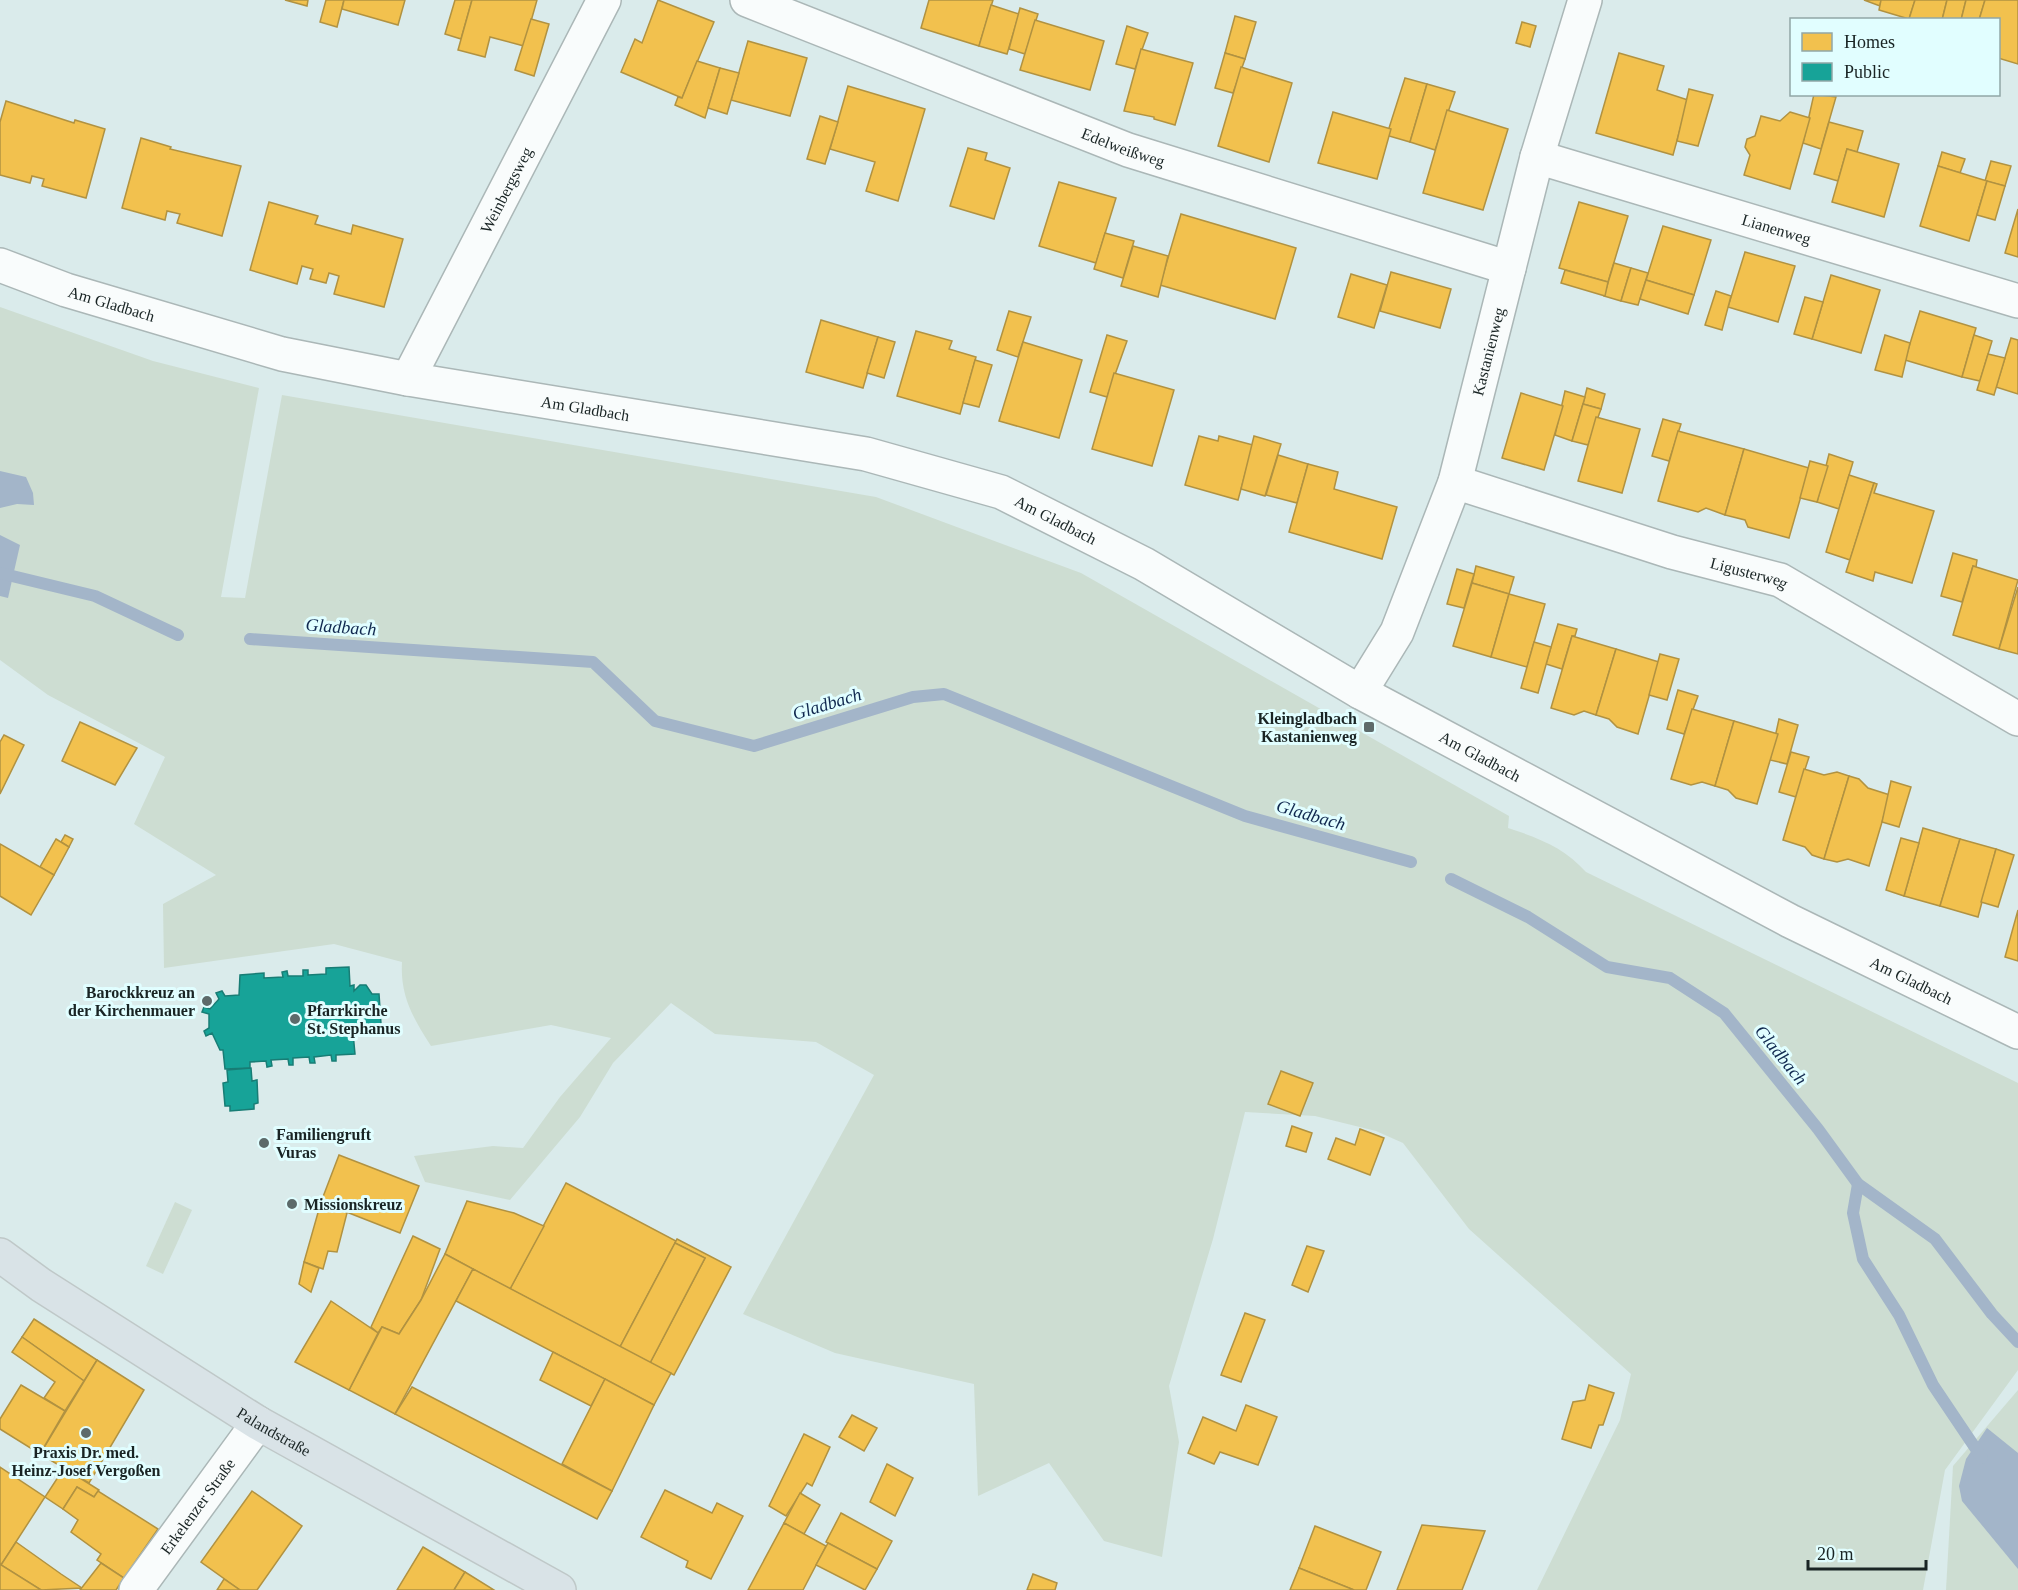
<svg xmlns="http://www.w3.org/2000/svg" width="2018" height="1590" viewBox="0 0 2018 1590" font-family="Georgia,serif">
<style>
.green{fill:#cdddd2}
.water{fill:#a3b5c9}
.homes{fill:#f2c14e;stroke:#b19241;stroke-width:1.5}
.public{fill:#17a398;stroke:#187d75;stroke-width:1.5}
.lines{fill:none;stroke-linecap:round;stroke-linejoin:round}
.stream{stroke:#a3b5c9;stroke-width:12}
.minor-casing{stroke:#abb7b7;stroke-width:36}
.major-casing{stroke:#bfc8c8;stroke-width:36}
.minor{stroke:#f9fcfc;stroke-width:33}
.major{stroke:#d9e3e7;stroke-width:33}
.poi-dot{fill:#5d6a6a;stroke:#e1feff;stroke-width:2}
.labels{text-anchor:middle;stroke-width:6;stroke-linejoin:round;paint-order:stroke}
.street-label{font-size:16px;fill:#192424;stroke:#e1feff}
.poi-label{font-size:16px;font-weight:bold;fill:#192424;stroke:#e1feff;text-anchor:start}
.water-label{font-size:18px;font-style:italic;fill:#10284f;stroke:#e1feff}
</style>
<rect width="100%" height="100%" fill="#daebeb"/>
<g class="green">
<path d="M0 307 153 361 259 388 221 597 245 598 282 395 876 497 1081 573 1509 816 1508 828C1539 838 1565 848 1586 872L2018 1083V1370L1945 1470 1923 1590H1537L1620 1420 1631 1374 1469 1229 1403 1143 1376 1131 1315 1116 1245 1112 1213 1239 1169 1386 1179 1442 1162 1557 1104 1541 1049 1463 978 1496 974 1384 835 1353 743 1314 874 1075 816 1042 715 1034 671 1003 613 1063 580 1117 510 1200 425 1182 414 1156 493 1146 523 1148 560 1097 611 1038 551 1025 431 1046C413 1018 400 996 402 962L334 944 164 968 163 904 216 875 134 824 165 757 48 695 0 660Z"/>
<path d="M175 1202 192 1210 163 1274 146 1266Z"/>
<path d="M2018 1390V1590H1946L1953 1466Z"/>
</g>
<g class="water">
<path d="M0 471 26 477 33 493 34 505 17 504 0 508Z"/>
<path d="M0 535 20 545 8 598 0 596Z"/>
<path d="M1987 1428 2018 1453V1569L1962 1501 1959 1486 1966 1459Z"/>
</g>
<g class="homes">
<path d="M285 0H308L307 6Z"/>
<path d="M326 0H344L337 27 320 22Z"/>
<path d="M344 0H405L398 25 342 9Z"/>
<path d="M455 0H472L461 39 445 34Z"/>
<path d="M472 0H537L524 46 490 37 485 57 458 50Z"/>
<path d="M658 0 714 22 682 98 621 72 635 39 642 43Z"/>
<path d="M929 0H993L979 46 921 28Z"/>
<path d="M1864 0H1881L1880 6Z"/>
<path d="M1881 0H1915L1909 19 1879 10Z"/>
<path d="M1915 0H1947L1942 20 1909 19Z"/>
<path d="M1947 0H1966L1961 20H1942Z"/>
<path d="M1966 0H1985L1979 20H1961Z"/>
<path d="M1985 0H2018V64L1998 58V20H1979Z"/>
<path d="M991 5 1019 14 1007 54 979 46Z"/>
<path d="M1020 8 1038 14 1025 54 1009 49Z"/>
<path d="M1235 16 1256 22 1245 59 1225 53Z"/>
<path d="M531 19 549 24 534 76 515 70Z"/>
<path d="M1035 20 1104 41 1090 90 1020 70Z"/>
<path d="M1522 22 1536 26 1530 47 1516 43Z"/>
<path d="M1127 26 1148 33 1135 69 1116 64Z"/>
<path d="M748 41 807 58 790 116 731 100Z"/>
<path d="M1141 49 1193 63 1175 125 1154 119V117L1124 111Z"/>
<path d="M1225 53 1245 59 1233 93 1215 88Z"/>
<path d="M1619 53 1664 66 1657 90 1688 100 1673 155 1596 133Z"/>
<path d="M697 61 720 68 705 118 675 105 678 97 682 98Z"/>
<path d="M1241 67 1292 83 1269 162 1218 146Z"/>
<path d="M720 68 739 73 727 114 708 108Z"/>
<path d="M1405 78 1427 84 1410 142 1389 136V128Z"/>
<path d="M1427 84 1455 92 1435 150 1410 142Z"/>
<path d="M848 86 925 109 898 201 866 191 875 162 830 149Z"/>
<path d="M1689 89 1713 95 1698 146 1677 141Z"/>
<path d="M1814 94 1836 97 1821 149 1803 143Z"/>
<path d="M6 101 74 123 75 120 105 129 86 198 42 186 44 179 32 176 30 183 0 175V122Z"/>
<path d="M1447 110 1508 129 1483 210 1423 193Z"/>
<path d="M1333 112 1391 129 1377 179 1318 163Z"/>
<path d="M1790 112 1810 118 1790 189 1744 175 1750 155 1745 147 1747 139 1755 136 1761 116 1780 121Z"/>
<path d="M820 116 838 122 825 164 807 159Z"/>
<path d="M1829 122 1863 131 1857 152 1847 149 1838 181 1814 174Z"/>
<path d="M141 138 171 147 170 149 241 166 222 236 177 223 180 214 167 211 165 220 122 208Z"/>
<path d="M968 148 987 153 985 160 1010 168 994 219 950 206Z"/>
<path d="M1847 149 1899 164 1884 217 1832 202Z"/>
<path d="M1942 152 1965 159 1960 173 1938 166Z"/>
<path d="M1991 161 2011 166 2005 186 1985 181Z"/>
<path d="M1938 166 1987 181 1969 241 1920 226Z"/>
<path d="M1987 181 2005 186 1995 220 1977 215Z"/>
<path d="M1059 182 1116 198 1096 263 1039 246Z"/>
<path d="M269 202 318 216 315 224 351 234 353 225 403 239 384 307 334 294 339 276 329 273 326 283 310 279 313 269 302 266 297 284 250 270Z"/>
<path d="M1579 202 1628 216 1608 282 1559 268Z"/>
<path d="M2018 209V257L2005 253Z"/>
<path d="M1181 214 1296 248 1275 319 1160 285Z"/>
<path d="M1663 226 1711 240 1694 295 1646 280Z"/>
<path d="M1105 233 1134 241 1123 278 1094 269Z"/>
<path d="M1133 246 1168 256 1158 297 1121 286Z"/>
<path d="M1745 252 1795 266 1778 322 1728 307Z"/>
<path d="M1614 263 1631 268 1621 301 1604 296Z"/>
<path d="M1631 268 1648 273 1638 305 1621 301Z"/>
<path d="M1565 270 1608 282 1605 296 1561 283Z"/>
<path d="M1391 272 1451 289 1440 328 1380 311Z"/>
<path d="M1351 274 1387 285 1374 328 1338 317Z"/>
<path d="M1831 275 1880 290 1861 353 1812 339Z"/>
<path d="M1646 280 1694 295 1688 314 1640 299Z"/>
<path d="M1716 291 1731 296 1722 330 1705 325Z"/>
<path d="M1805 297 1823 302 1812 339 1794 334Z"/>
<path d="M1009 311 1031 317 1018 357 997 350Z"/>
<path d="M1920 311 1976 328 1962 377 1905 360Z"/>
<path d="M821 320 878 337 863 388 806 372Z"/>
<path d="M916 331 952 341 949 349 976 357 960 414 897 396Z"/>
<path d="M1107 335 1127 341 1107 397 1090 392Z"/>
<path d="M1885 335 1910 343 1902 377 1875 370Z"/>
<path d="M1974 335 1992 341 1980 381 1962 377Z"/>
<path d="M878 337 895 342 884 378 867 373Z"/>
<path d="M2011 338 2018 340V394L1996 387Z"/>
<path d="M1023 342 1082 360 1059 438 999 421Z"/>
<path d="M1988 354 2005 358 1994 395 1977 390Z"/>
<path d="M975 360 992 365 979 407 963 403Z"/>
<path d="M1114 373 1174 390 1152 466 1092 449Z"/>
<path d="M1587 388 1605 394 1601 409 1583 404Z"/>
<path d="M1565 391 1585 397 1572 441 1555 435Z"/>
<path d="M1521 393 1563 406 1544 470 1502 458Z"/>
<path d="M1583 404 1601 409 1588 445 1572 441Z"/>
<path d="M1596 417 1640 429 1622 493 1578 481Z"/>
<path d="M1663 419 1681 424 1669 461 1652 456Z"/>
<path d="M1678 431 1744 449 1725 515 1706 508 1698 512 1658 501Z"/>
<path d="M1199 436 1218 441 1219 436 1253 445 1238 500 1185 485Z"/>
<path d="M1254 436 1281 444 1265 496 1241 489Z"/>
<path d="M1744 449 1809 468 1789 538 1748 527 1745 520 1725 515Z"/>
<path d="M1829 454 1853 462 1839 509 1817 502Z"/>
<path d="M1278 455 1308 464 1297 503 1266 495Z"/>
<path d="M1810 461 1828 466 1817 502 1800 498Z"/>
<path d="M1308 464 1338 472 1334 489 1397 507 1382 559 1289 532Z"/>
<path d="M1849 475 1874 483 1850 560 1826 552Z"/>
<path d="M1874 483 1877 484 1874 493 1934 511 1912 583 1875 572 1873 581 1846 572Z"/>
<path d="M1953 553 1977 560 1976 567 1973 566 1962 602 1941 596Z"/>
<path d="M1476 566 1514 577 1509 594 1472 583Z"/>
<path d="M1973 566 2018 580 1999 649 1953 635Z"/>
<path d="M1457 569 1474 574 1464 608 1447 604Z"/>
<path d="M1472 583 1509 594 1491 657 1453 646Z"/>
<path d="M2018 587V654L1999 649Z"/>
<path d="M1509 594 1545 604 1527 667 1491 657Z"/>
<path d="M1558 624 1577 629 1575 636H1572L1562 669 1546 664Z"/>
<path d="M1572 636 1616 649 1596 715 1584 711 1574 715 1551 708Z"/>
<path d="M1534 642 1551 647 1538 693 1521 688Z"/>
<path d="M1616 649 1659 662 1638 734 1617 727 1609 719 1596 715Z"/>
<path d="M1660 654 1679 659 1667 700 1649 695Z"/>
<path d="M1678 690 1698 696 1684 734 1667 729Z"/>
<path d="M1692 709 1734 721 1715 786 1702 782 1691 785 1671 779Z"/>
<path d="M1779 719 1798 725 1787 764 1770 760Z"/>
<path d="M1734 721 1778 734 1757 804 1736 798 1728 790 1715 786Z"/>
<path d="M80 722 137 748 115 785 62 761Z"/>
<path d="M4 735 24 745 0 794V742Z"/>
<path d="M1791 752 1809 757 1796 797 1779 792Z"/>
<path d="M1804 769 1824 775 1837 772 1849 776 1824 859 1812 855 1805 847 1783 840Z"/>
<path d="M1849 776 1859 779 1868 788 1890 795 1869 866 1848 859 1837 862 1824 859Z"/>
<path d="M1891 781 1911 787 1899 827 1882 822Z"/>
<path d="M1923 828 1960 839 1940 906 1904 896Z"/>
<path d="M65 835 73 839 69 847 61 842Z"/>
<path d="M1901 838 1919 843 1904 896 1886 890Z"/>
<path d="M56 839 69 847 54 875 40 867Z"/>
<path d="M1960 839 1996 849 1978 917 1940 906Z"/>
<path d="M0 844 54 875 31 915 0 896Z"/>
<path d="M1996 849 2014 855 1998 907 1981 902Z"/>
<path d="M2018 910V961L2005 957Z"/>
<path d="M1281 1071 1313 1083 1300 1116 1268 1104Z"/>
<path d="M1292 1126 1312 1133 1306 1152 1286 1146Z"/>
<path d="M1360 1129 1384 1138 1370 1175 1328 1159 1336 1138 1355 1145Z"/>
<path d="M339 1155 419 1186 400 1233 321 1202Z"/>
<path d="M566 1183 676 1241 620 1347 510 1289Z"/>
<path d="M467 1201 514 1213 544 1226 510 1289 445 1254Z"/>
<path d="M321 1202 347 1213 337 1252 328 1251 323 1269 304 1262Z"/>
<path d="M413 1236 440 1249 421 1300 399 1334 382 1327 378 1333 371 1327Z"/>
<path d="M677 1239 731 1267 674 1375 650 1363 705 1258 675 1243Z"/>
<path d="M675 1243 705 1258 650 1363 620 1347Z"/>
<path d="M1307 1246 1324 1251 1308 1292 1292 1285Z"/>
<path d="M445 1254 473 1269 395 1414 349 1390 382 1327 399 1334 421 1300Z"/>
<path d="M304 1262 319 1268 311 1292 299 1284Z"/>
<path d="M473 1269 671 1373 654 1405 456 1301Z"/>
<path d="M331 1301 378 1333 349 1390 295 1362Z"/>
<path d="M1245 1313 1265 1320 1241 1382 1221 1375Z"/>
<path d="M34 1319 97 1360 84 1381 22 1337Z"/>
<path d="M22 1337 84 1381 65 1411 44 1398 55 1382 12 1352Z"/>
<path d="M553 1352 605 1379 591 1406 540 1380Z"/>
<path d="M97 1360 144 1390 89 1483 40 1454Z"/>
<path d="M605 1379 654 1405 612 1491 562 1464Z"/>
<path d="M21 1385 65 1411 40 1454 0 1429V1419Z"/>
<path d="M1589 1385 1614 1393 1603 1425H1599L1591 1448 1562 1439 1573 1402 1585 1400Z"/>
<path d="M412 1387 612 1491 597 1519 395 1414Z"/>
<path d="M1246 1405 1277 1417 1258 1465 1220 1452 1214 1464 1188 1453 1203 1417 1236 1431Z"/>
<path d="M852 1415 877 1428 864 1451 839 1437Z"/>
<path d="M804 1434 830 1447 812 1486 807 1483 786 1516 769 1506Z"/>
<path d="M887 1464 913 1478 895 1516 870 1502Z"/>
<path d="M0 1467 45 1497 1 1565 0 1564Z"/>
<path d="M64 1468 99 1490 94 1497 77 1487 63 1509 45 1497Z"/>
<path d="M77 1487 94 1497 98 1491 158 1529 124 1578 97 1560 101 1554 71 1532 78 1520 63 1509Z"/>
<path d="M665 1490 712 1513 717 1503 743 1516 711 1579 686 1567 688 1561 641 1537Z"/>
<path d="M252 1491 302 1526 257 1590H240L201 1562Z"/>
<path d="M800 1493 820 1505 804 1534 784 1523Z"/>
<path d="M841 1513 892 1541 877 1569 826 1542Z"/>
<path d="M784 1523 826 1546 803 1590H748Z"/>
<path d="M1422 1525 1485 1531 1462 1590H1397Z"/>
<path d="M1315 1526 1381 1552 1366 1590H1354L1299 1568Z"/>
<path d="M16 1542 61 1574 82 1588 41 1590 1 1565Z"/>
<path d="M828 1543 877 1569 865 1590 816 1565Z"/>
<path d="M423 1547 465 1572 454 1590H397Z"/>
<path d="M101 1563 124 1578 116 1590H80Z"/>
<path d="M0 1564 1 1565 41 1590H0Z"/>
<path d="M1299 1568 1354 1590H1290Z"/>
<path d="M465 1572 494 1590H454Z"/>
<path d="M1033 1574 1057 1583 1055 1590H1027Z"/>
<path d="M224 1579 240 1590H217Z"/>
</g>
<g class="public">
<path d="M349 967 350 986 354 985V991L360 985H366L372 994H379L381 1024H374L369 1032H361L357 1027 358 1033H353L355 1054 336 1055V1061H332L331 1055 314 1057 315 1063H310L309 1057 293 1058V1065H289L288 1059 271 1060 272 1066 267 1067 266 1061 250 1062V1068L225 1069 223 1050H220L212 1033 206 1036 204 1031 209 1028V1014L202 1012 204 1007 210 1009 219 999 216 993 222 991 225 996 239 995 240 975 264 973V978L283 977 282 972 287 971 288 976H303V970H308V975L326 974V968Z"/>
<path d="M251 1068 252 1081 257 1080 258 1103 254 1104V1109L230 1111V1106H225L223 1083 228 1082 227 1070Z"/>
</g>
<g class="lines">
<g class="stream">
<path d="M0 573 95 596 178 635"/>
<path d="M250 639 593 662 655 721 754 746 913 697 944 694 1245 816 1411 862"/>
<path d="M1451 879 1528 917 1607 967 1670 978 1724 1013 1818 1129 1858 1184 1935 1239 1992 1314 2018 1342"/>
<path d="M1858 1184 1853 1213 1863 1259 1899 1315 1933 1385 1982 1458"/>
</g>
<defs>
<g id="minor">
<path id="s1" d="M747 0 1128 150 1509 268"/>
<path id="s2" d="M1537 157 2018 301"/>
<path id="s3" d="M0 265 66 290 282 354 408 379 866 454 1001 492 1144 564 1360 692 1790 921 2018 1032"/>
<path id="s4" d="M408 379 604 0"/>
<path id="s5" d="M1455 482 1672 552 1780 580 2018 719"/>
<path id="s6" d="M1360 692 1397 632 1455 482 1537 157 1585 0"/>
<path id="s7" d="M136 1590 258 1423"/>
</g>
<g id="major">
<path id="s8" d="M0 1255 41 1285 258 1423 559 1590"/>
</g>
</defs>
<use href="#minor" class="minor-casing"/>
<use href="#major" class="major-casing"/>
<use href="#minor" class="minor"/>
<use href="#major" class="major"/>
</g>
<g class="poi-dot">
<rect x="1363" y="721" width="12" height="12" rx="3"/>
<circle cx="207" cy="1001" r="6"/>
<circle cx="295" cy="1019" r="6"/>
<circle cx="264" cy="1143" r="6"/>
<circle cx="292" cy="1204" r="6"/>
<circle cx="86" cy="1433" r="6"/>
</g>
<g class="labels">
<g class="street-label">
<text dy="6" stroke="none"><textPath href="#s1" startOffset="404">Edelweißweg</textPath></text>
<text dy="6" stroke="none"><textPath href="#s4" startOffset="213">Weinbergsweg</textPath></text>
<text dy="6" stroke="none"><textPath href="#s2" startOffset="250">Lianenweg</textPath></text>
<text dy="6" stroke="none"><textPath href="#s3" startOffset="118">Am Gladbach</textPath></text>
<text dy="6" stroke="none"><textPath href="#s6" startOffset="366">Kastanienweg</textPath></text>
<text dy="6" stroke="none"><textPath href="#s3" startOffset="604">Am Gladbach</textPath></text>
<text dy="6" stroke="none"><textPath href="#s3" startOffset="1090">Am Gladbach</textPath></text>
<text dy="6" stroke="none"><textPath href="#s5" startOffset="308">Ligusterweg</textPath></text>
<text dy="6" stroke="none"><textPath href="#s3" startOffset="1576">Am Gladbach</textPath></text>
<text dy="6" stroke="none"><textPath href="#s3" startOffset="2062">Am Gladbach</textPath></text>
<text dy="6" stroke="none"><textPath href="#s8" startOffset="326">Palandstraße</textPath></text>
<text dy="6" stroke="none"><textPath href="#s7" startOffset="104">Erkelenzer Straße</textPath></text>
</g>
<g class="poi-label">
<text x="1357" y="724" text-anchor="end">Kleingladbach<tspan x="1357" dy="18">Kastanienweg</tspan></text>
<text x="195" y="998" text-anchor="end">Barockkreuz an<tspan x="195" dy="18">der Kirchenmauer</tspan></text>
<text x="307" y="1016">Pfarrkirche<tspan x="307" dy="18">St. Stephanus</tspan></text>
<text x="276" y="1140">Familiengruft<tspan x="276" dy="18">Vuras</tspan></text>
<text x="304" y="1210">Missionskreuz</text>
<text x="86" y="1458" text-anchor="middle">Praxis Dr. med.<tspan x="86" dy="18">Heinz-Josef Vergoßen</tspan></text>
</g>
<g class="water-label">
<text transform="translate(341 627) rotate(4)" y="6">Gladbach</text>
<text transform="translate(827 704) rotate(-17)" y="6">Gladbach</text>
<text transform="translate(1311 815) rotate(16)" y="6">Gladbach</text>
<text transform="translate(1781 1055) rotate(51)" y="6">Gladbach</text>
</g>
</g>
<rect x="1790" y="18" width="210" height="78" fill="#e1feff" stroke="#91a7a7" stroke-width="1.5"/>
<rect x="1802" y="33" width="30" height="18" fill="#f2c14e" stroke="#91a7a7" stroke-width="1.5"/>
<text x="1844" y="48" font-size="18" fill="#192424">Homes</text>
<rect x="1802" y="63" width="30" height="18" fill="#17a398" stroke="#91a7a7" stroke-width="1.5"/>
<text x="1844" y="78" font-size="18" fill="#192424">Public</text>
<path d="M1808 1560v9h118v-9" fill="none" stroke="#192424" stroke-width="3"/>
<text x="1817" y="1560" font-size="18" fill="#192424" stroke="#e1feff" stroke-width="4.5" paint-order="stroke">20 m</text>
</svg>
